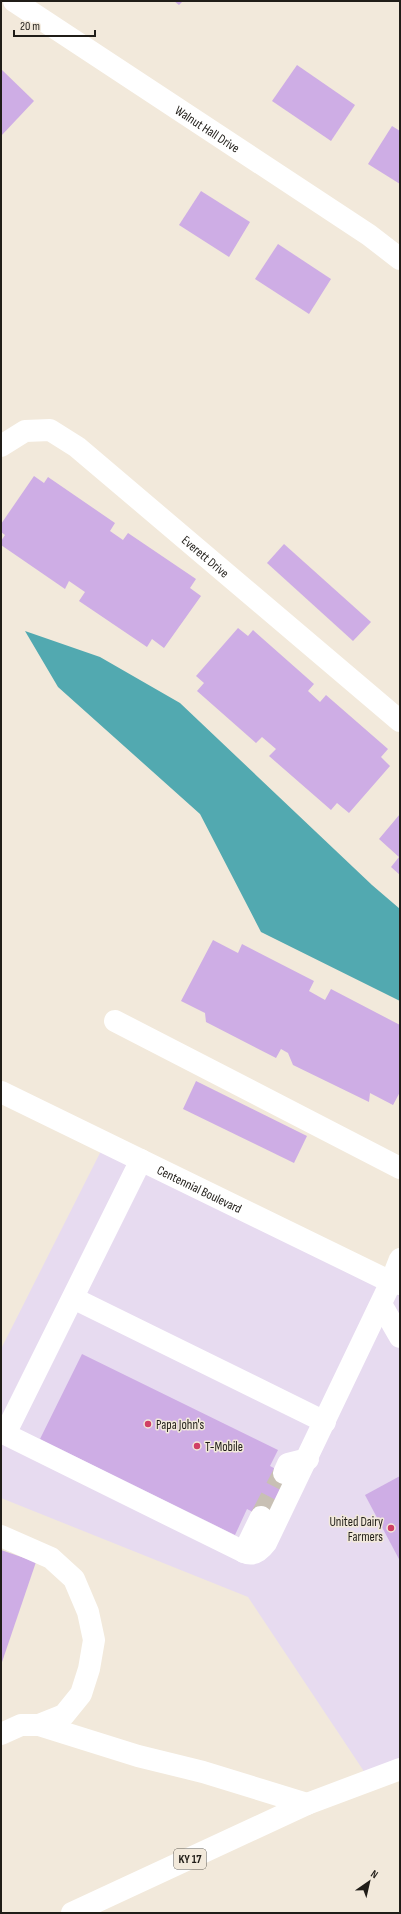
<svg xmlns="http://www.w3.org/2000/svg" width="401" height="1914" viewBox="0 0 401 1914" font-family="'Sofia Sans Condensed',sans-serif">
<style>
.commercial{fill:#e7dbf0}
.water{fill:#52a9b0}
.building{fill:#ceade5}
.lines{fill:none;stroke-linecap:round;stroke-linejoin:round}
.minor-tunnel{stroke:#c8c0b4;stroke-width:22;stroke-dasharray:22 11;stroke-linecap:butt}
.minor{stroke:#fff;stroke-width:22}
.major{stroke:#fff;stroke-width:22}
.poi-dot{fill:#d04064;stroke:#f2e9db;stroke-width:1.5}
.labels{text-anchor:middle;stroke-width:3;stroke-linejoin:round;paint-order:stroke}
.shield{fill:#f2e9db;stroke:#5f5a52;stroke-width:1}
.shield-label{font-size:12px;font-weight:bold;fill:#201d18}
.street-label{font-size:13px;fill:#201d18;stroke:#f2e9db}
.poi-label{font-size:13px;fill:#201d18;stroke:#f2e9db;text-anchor:start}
</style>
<rect width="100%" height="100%" fill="#f2e9db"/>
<path class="commercial" d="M105 1143 400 1284V1769L369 1779 248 1597 1 1498V1349Z"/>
<path class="water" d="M25 631 100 657 180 703 372 885 400 909V1001L261 932 200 814 58 687Z"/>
<g class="building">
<path d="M174 1H183L179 5Z"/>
<path d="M297 65 355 105 331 141 272 101Z"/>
<path d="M1 69 34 101 1 136Z"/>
<path d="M392 126 400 131V184L368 164Z"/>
<path d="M201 191 250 222 229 257 179 225Z"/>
<path d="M278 244 331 279 309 314 255 279Z"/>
<path d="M34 476 44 483 48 477 115 523 110 531 123 540 128 533 196 579 190 588 201 596 164 648 152 639 147 647 79 601 85 592 69 581 65 589 1 545V541L5 535 1 532V524Z"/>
<path d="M284 544 371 622 353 641 267 563Z"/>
<path d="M238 628 248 636 253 630 314 684 308 691 320 702 326 695 388 749 381 757 390 766 349 813 337 803 331 810 269 756 276 749 262 737 256 743 197 691 204 683 196 676Z"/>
<path d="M400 814V875L391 867 399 857 379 839Z"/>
<path d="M213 940 238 953 242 944 314 981 309 991 325 1000 331 989 400 1025V1092L393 1105 370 1093 369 1102 293 1065 288 1053 281 1049 276 1058 206 1022 205 1013 181 1001Z"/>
<path d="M196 1081 307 1136 294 1163 183 1109Z"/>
<path d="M82 1354 278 1450 270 1466 289 1476 267 1519 247 1509 235 1535 40 1439Z"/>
<path d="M400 1476V1561L365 1495Z"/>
<path d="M1 1550 36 1562 1 1665Z"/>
</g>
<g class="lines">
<path class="minor-tunnel" d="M261 1517 284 1473"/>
<g class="minor">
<path id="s1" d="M14 1 369 235 400 259"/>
<path id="s2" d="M1 446 25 431 50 430 77 447 400 721"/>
<path d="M115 1021 400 1168"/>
<path id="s3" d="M1 1092 391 1282 400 1284"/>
<path d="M141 1160 5 1434 244 1552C253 1556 260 1551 266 1543L391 1282 400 1259"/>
<path d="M73 1298 325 1422"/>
<path d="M381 1304 400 1337"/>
<path d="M284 1473 288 1464 308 1459"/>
<path d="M1 1536 51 1558 74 1579 88 1612 94 1640 89 1669 81 1694 64 1715 39 1725"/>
<path d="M244 1552 261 1517"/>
<path d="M1 1734 21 1725H39L138 1756 203 1772 307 1804"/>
</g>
<path class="major" d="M72 1913 307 1804 400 1769"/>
</g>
<g class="poi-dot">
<circle cx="148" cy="1424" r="4"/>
<circle cx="197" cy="1446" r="4"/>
<circle cx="391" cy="1528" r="4"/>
</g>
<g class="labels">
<rect class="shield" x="174" y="1849" width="32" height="20" rx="3"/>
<g class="shield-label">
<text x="190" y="1863">KY 17</text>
</g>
<g class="street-label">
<text dy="5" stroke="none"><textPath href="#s1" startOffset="232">Walnut Hall Drive</textPath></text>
<text dy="5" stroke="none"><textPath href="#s2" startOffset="254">Everett Drive</textPath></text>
<text dy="5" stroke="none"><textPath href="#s3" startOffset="221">Centennial Boulevard</textPath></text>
</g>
<g class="poi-label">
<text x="156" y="1429">Papa John's</text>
<text x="205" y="1451">T-Mobile</text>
<text x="383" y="1526" text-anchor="end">United Dairy<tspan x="383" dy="15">Farmers</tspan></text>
</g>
</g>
<rect width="401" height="1914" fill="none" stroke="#201d18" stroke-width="4"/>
<g transform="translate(369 1882) rotate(34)" stroke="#f2e9db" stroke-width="3" paint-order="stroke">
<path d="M0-3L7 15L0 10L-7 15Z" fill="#201d18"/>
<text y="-6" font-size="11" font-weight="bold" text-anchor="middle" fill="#201d18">N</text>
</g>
<path d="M14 30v6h81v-6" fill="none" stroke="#201d18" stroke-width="2"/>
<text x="20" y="30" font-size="12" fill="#201d18" stroke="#f2e9db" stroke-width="3" paint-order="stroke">20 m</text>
</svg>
